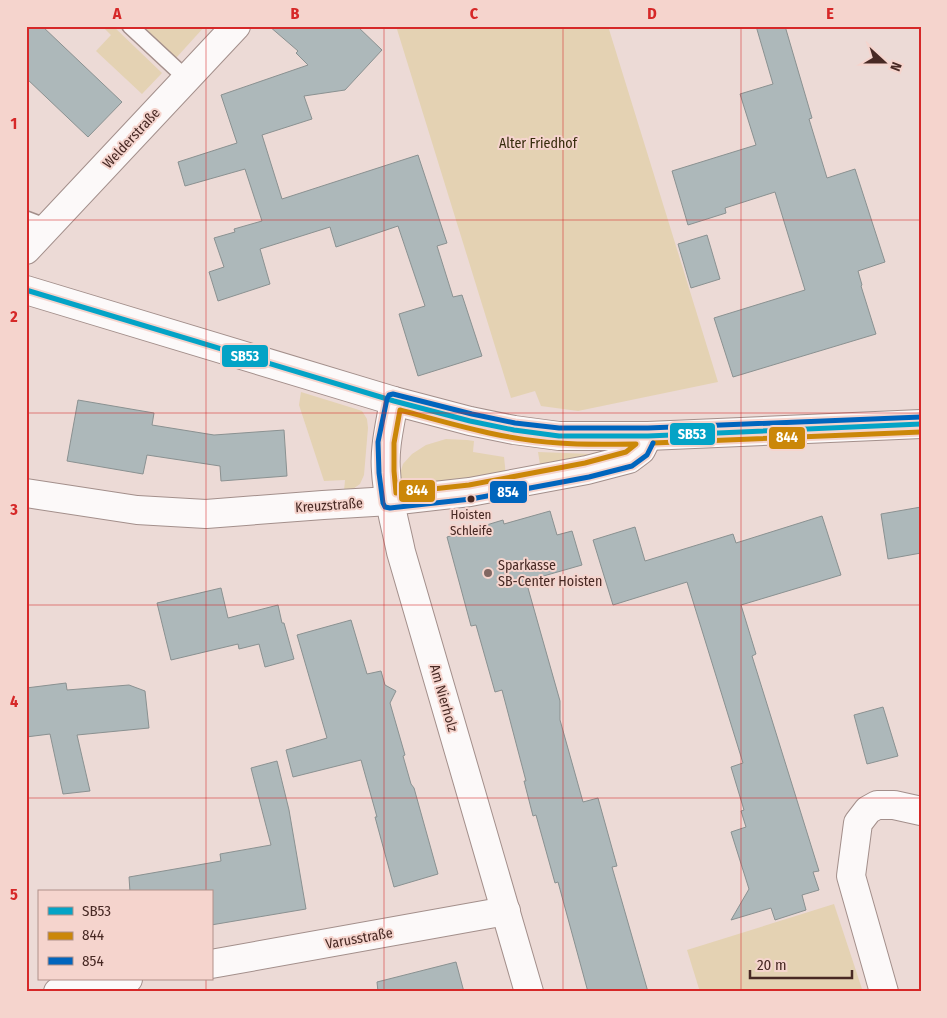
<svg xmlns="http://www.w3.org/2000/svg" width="947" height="1018" viewBox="0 0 947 1018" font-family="'Fira Sans Condensed',sans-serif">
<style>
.green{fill:#e4d2b3}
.building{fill:#adb8ba;stroke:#8a9191}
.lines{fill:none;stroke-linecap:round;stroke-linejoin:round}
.service-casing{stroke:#a38f8b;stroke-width:18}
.minor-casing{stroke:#a38f8b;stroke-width:30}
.secondary-casing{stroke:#a38f8b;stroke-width:30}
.service{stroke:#fcf9f9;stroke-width:15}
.minor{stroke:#fcf9f9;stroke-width:28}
.secondary{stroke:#fcf9f9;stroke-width:28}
.bus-1-casing{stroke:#f5d4cd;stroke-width:9}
.bus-2-casing{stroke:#f5d4cd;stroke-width:9}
.bus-3-casing{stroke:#f5d4cd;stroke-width:9}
.bus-1{stroke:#04a3c6;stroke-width:5}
.bus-2{stroke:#cb8709;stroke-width:5}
.bus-3{stroke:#0065bd;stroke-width:5}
.grid{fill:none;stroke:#d62828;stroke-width:1;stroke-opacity:0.55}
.bus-dot{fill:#482924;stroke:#f5d4cd;stroke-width:2}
.poi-dot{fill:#816762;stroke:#f5d4cd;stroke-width:2}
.labels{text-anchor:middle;stroke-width:4;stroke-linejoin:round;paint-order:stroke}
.bus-label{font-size:13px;fill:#482924;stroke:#f5d4cd}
.street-label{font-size:14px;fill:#482924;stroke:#f5d4cd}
.park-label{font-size:14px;fill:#362c0c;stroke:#f5d4cd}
.poi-label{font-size:14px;fill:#482924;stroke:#f5d4cd;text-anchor:start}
.line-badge{stroke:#f5d4cd;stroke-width:2}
.badge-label{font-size:14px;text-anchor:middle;font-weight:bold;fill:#fff}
.neatline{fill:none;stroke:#d62828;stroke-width:2}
.grid-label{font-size:16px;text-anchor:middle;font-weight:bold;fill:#d62828}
</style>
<rect width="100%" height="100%" fill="#ecdad6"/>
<g class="green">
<path d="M102 26H113L162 73 142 94 96 51 111 35Z"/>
<path d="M143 26H205L176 58Z"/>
<path d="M396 26H608L718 382 578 411 541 406 535 391 511 398Z"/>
<path d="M301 392 356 409 362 411 367 419 368 428 364 475 360 484 353 489 344 491 345 480 324 481 299 405Z"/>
<path d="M446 439 467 440 474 441 473 452 504 457 506 476 400 493 398 480 403 464 412 454 426 445Z"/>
<path d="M538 452 592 454 593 458 541 471Z"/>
<path d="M834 904 863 992H700L687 950Z"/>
</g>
<g class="building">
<path d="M26 26H42L122 102 88 137 26 78Z"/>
<path d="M269 26H357L382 50 345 90 304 96 312 119 262 135 282 199 418 155 447 243 437 246 453 297 462 295 482 356 418 376 399 314 425 306 398 226 336 247 330 227 260 249 270 284 218 301 209 272 224 267 214 238 235 232 234 229 262 221 245 169 185 186 178 162 237 143 221 95 308 65 296 53 298 51Z"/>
<path d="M756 26H785L812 118 809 119 827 178 855 169 885 262 858 271 862 285 861 286 876 334 733 377 714 318 805 290 775 192 725 208 726 213 688 225 672 171 756 145 740 94 773 84Z"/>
<path d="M707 235 720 279 691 288 678 244Z"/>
<path d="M78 400 154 413 152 425 214 435 284 430 287 476 221 481 220 466 147 455 143 474 67 461Z"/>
<path d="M921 507V553L888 559 881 514Z"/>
<path d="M550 511 557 535 572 531 582 565 526 581 560 701V720L583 802 598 798 617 866 612 867 648 992H588L558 882 555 883 536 815 533 816 524 781H526L502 690 495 692 476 625 471 626 447 537 503 520 504 524Z"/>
<path d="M822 516 841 575 741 605 756 654 752 656 819 871 813 872 819 890 802 895 806 910 775 920 771 908 731 920 749 889 731 832 746 827 741 811 744 810 731 767 743 763 687 582 613 605 593 540 635 527 645 561 733 534 736 543Z"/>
<path d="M221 588 228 618 278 605 282 623H284L294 659 265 667 259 644 239 649 238 644 171 660 157 603Z"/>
<path d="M351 620 367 674 381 671 385 685 396 691 390 703 405 755 403 756 411 784 414 788 438 874 394 887 375 817H377L361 760 293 777 286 750 327 738 297 635Z"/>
<path d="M66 683 67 690 129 685 145 691 149 728 77 735 90 791 63 794 50 734 26 737V688Z"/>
<path d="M883 707 898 756 867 764 854 715Z"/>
<path d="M277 761 289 810 306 909 211 925V892H130L129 877 221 861 220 854 271 845 251 768Z"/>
<path d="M456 962 464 992H378L377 982Z"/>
</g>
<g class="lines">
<defs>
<g id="service">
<path d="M130 26 187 79"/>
<path d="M26 219 47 227"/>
</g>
<g id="minor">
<path d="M26 250 236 26"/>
<path d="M394 401C390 425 384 448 386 471 387 497 396 527 401 552L529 992"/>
<path d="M26 493 137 510 206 514 323 505 390 501 470 492 587 470 629 459 641 450 648 436"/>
<path d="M211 964 506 911"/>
<path d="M58 992 128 979"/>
<path d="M884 992 851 876 858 823 868 810 877 805H894L921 811"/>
</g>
<path id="secondary" d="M26 290 394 401 470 421 514 430 559 436H648L921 424"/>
</defs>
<use href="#service" class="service-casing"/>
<use href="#minor" class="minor-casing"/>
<use href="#secondary" class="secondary-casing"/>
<use href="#service" class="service"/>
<use href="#minor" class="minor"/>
<use href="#secondary" class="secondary"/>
<defs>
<path id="bus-1" d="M26 290 394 401 470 421 514 430 559 436H648L921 424"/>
<g id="bus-2">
<path d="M400 410C452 424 505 440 559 443 584 445 610 444 636 444L626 452 585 463 469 485 396 493 394 471V443Z"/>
<path d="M653 443 921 432"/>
</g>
<path id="bus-3" d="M653 443 647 455 632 466 589 477 471 499 390 508 385 507 383 503 379 473 378 442 387 399 389 395 393 394 472 414 515 423 559 428H648L921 417"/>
</defs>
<use href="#bus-1" class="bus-1-casing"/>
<use href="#bus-2" class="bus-2-casing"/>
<use href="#bus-3" class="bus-3-casing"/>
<use href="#bus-1" class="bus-1"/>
<use href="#bus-2" class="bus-2"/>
<use href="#bus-3" class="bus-3"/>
</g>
<path class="grid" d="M206 26V892M384 26V992M563 26V992M741 26V992M26 220H921M26 413H921M26 605H921M26 798H921M206 979V992"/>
<circle class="bus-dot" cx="471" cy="499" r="4.5"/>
<circle class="poi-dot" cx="488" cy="573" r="5"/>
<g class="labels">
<g class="bus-label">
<text x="471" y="519">Hoisten<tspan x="471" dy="16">Schleife</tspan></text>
</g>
<g class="street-label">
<text transform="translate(131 138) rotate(-47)" y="5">Welderstraße</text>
<text transform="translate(329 505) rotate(-4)" y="5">Kreuzstraße</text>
<text transform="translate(444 698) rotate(74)" y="5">Am Nierholz</text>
<text transform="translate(359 938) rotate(-10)" y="5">Varusstraße</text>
</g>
<g class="park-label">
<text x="538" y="148">Alter Friedhof</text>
</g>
<g class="poi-label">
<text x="498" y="570">Sparkasse<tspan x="498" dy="16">SB-Center Hoisten</tspan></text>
</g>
</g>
<g class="line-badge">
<rect x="221" y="344" width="48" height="24" rx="5" fill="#04a3c6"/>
<rect x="669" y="422" width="47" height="24" rx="5" fill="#04a3c6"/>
<rect x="768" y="426" width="38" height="24" rx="5" fill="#cb8709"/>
<rect x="398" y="479" width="38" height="24" rx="5" fill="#cb8709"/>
<rect x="489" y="480" width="39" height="24" rx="5" fill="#0065bd"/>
</g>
<g class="badge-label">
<text x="245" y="361">SB53</text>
<text x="692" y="439">SB53</text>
<text x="787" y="442">844</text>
<text x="417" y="495">844</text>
<text x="508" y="497">854</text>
</g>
<rect width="947" height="1018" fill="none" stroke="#f5d4cd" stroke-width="55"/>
<rect x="38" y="890" width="175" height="90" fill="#f5d4cd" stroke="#b09089"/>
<rect x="48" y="907" width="25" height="8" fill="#04a3c6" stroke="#b09089"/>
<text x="82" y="916" font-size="15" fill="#482924">SB53</text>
<rect x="48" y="932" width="25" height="8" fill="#cb8709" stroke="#b09089"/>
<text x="82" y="940" font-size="15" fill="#482924">844</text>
<rect x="48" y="957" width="25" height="8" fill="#0065bd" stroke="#b09089"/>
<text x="82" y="966" font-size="15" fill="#482924">854</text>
<g transform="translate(884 62) rotate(111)" stroke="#f5d4cd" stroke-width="4" paint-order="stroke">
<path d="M0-4L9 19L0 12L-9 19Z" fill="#482924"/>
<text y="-8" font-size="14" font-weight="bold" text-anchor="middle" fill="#482924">N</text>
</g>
<path d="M750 970v8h102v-8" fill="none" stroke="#482924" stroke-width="2.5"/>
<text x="757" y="970" font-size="15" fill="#482924" stroke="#f5d4cd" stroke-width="4" paint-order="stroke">20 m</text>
<rect x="28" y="28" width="892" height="962" class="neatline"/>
<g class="grid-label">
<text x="117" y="19">A</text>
<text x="295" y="19">B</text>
<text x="474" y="19">C</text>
<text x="652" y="19">D</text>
<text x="830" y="19">E</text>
<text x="14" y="129">1</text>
<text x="14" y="322">2</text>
<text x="14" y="515">3</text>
<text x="14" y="707">4</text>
<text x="14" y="900">5</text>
</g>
</svg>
